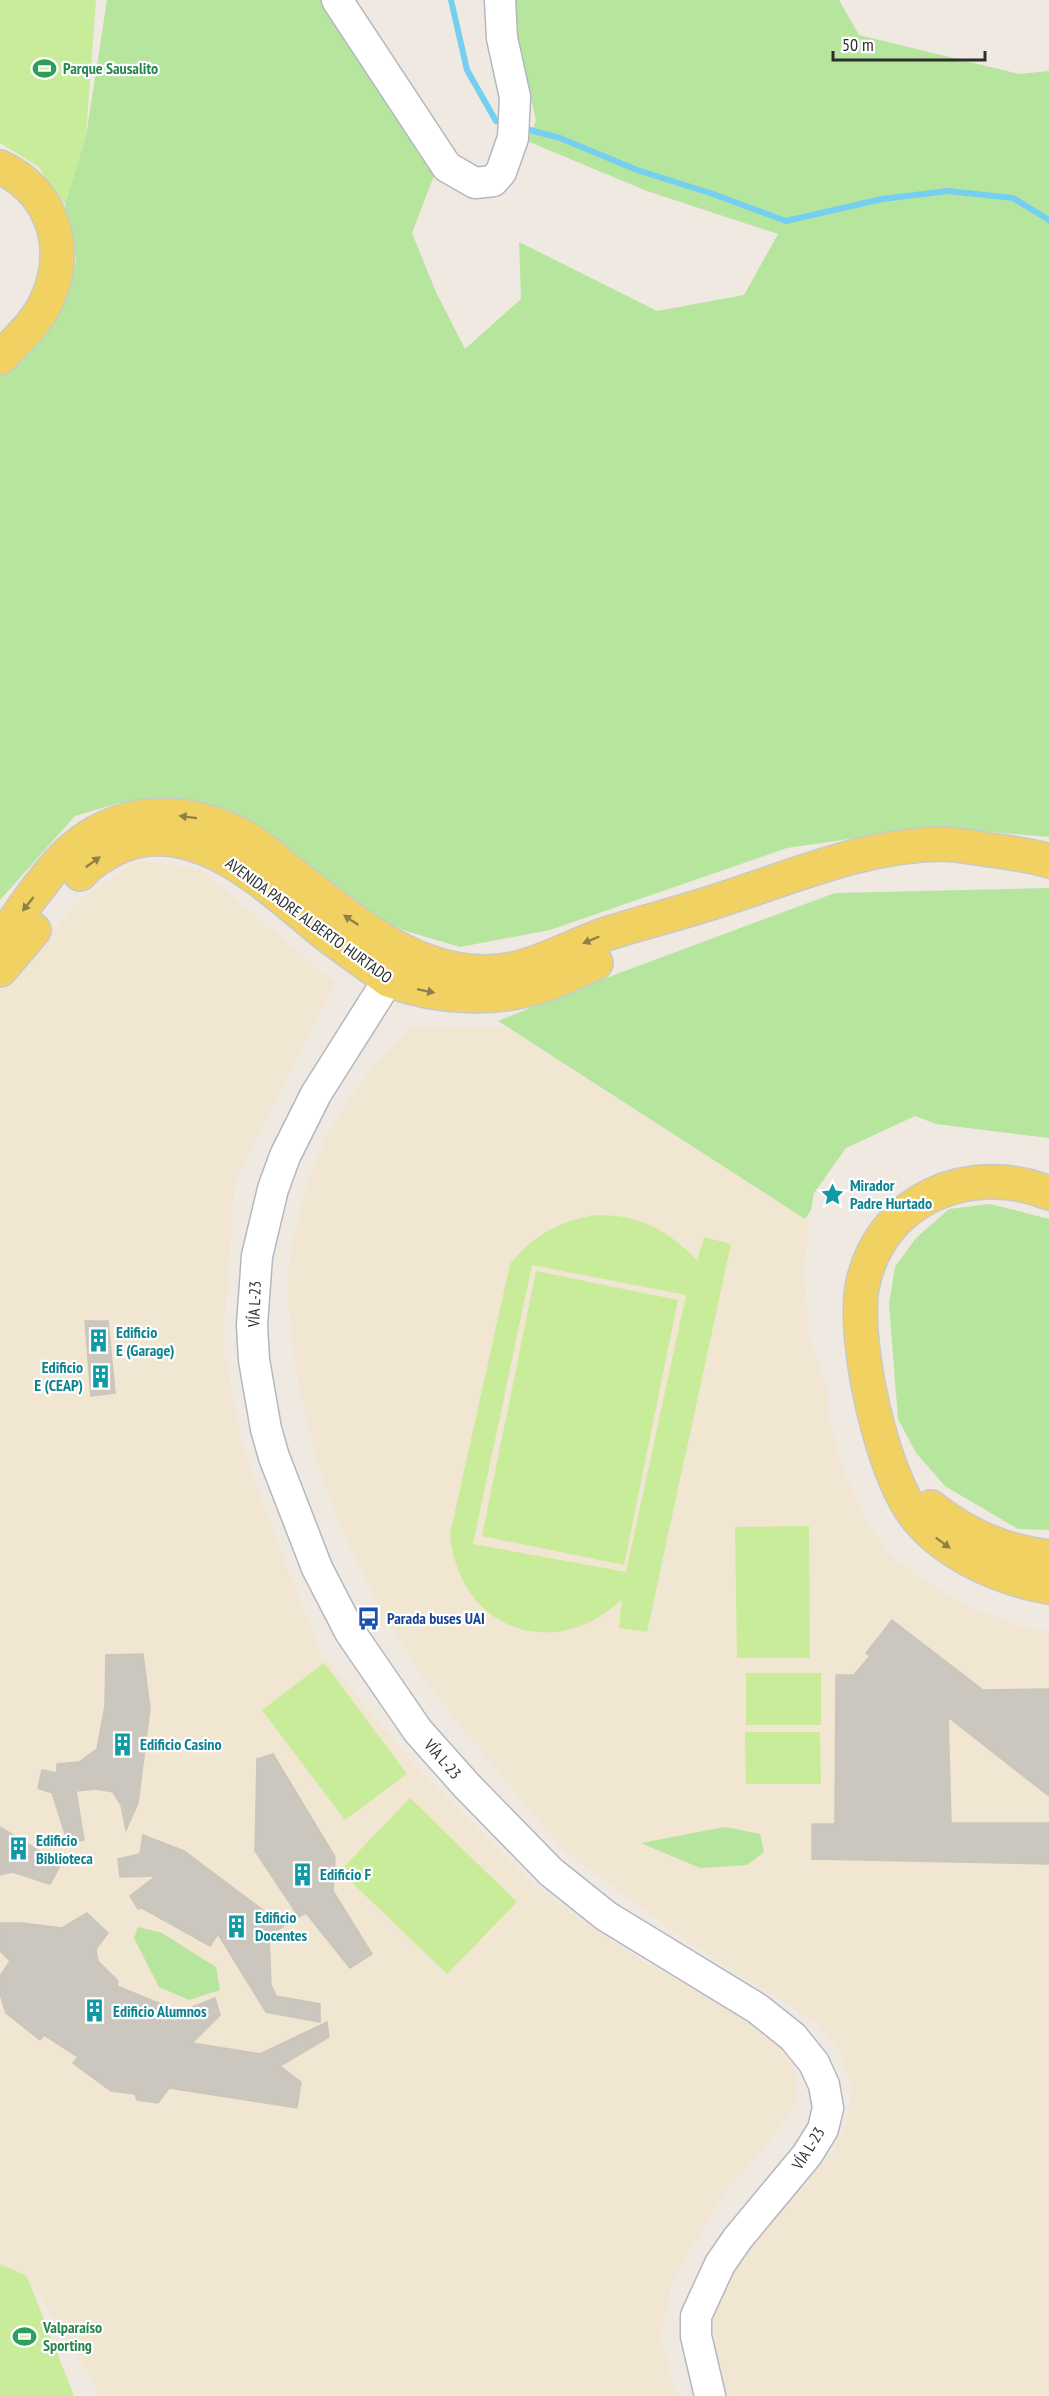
<svg xmlns="http://www.w3.org/2000/svg" width="1049" height="2396" viewBox="0 0 1049 2396" font-family="'PT Sans Narrow',sans-serif">
<style>
.education{fill:#f0e6d1}
.green{fill:#b6e59e}
.pitch{fill:#c9ec9a;fill-rule:evenodd}
.lines{fill:none;stroke-linecap:round;stroke-linejoin:round}
.stream{stroke:#75cff0;stroke-width:6}
.building{fill:#cbc7bf;stroke:#cbc5ba;stroke-width:1.5}
.minor-casing{stroke:#b4b7c1;stroke-width:33}
.major-casing{stroke:#c9c9c9;stroke-width:36}
.minor{stroke:#fff;stroke-width:30}
.major{stroke:#f2d163;stroke-width:33}
.oneway{fill:#908048}
.labels{text-anchor:middle;stroke-width:4.5;stroke-linejoin:round;paint-order:stroke}
.leisure-label{font-size:16px;font-weight:bold;fill:#27864d;stroke:#fff;text-anchor:start}
.street-label{font-size:16px;fill:#2e2e2e;stroke:#fff}
.culture-label{font-size:16px;font-weight:bold;fill:#0d838f;stroke:#fff;text-anchor:start}
.transit-label{font-size:16px;font-weight:bold;fill:#164399;stroke:#fff;text-anchor:start}
</style>
<rect width="100%" height="100%" fill="#efe9e1"/>
<g class="education">
<path d="M138 860 201 870 335 983 235 1180 223 1344 241 1441 254 1480 320 1652 413 1763 541 1891 646 1963 739 2010 784 2049 796 2077 795 2104 774 2135 723 2195 672 2281 661 2338 676 2396H98L95 2385 27 2276 0 2264V980L14 970 83 898Z"/>
<path d="M413 1026 506 1028 810 1222 804 1269 809 1336 827 1387 829 1419 843 1469 866 1521 890 1556 929 1584 973 1609 1029 1629 1049 1631V2396H722L711 2353 716 2299 741 2250 832 2153 846 2125 851 2095 849 2080 838 2048 816 2022 688 1942 563 1850 463 1729 420 1673 386 1619 343 1533 317 1462 298 1383 287 1294 291 1246 309 1177 329 1131 359 1084 376 1064Z"/>
</g>
<g class="green">
<path d="M107 0H329L437 168 412 233 436 292 465 349 521 299 519 242 657 311 744 295 778 234 647 191 527 141 536 121 517 36 516 0H839L859 35 1019 74 1049 71V837L933 827 787 848 550 930 460 947 406 931 344 904 185 805 119 803 75 816 0 900V367L66 302 76 259 65 204 86 136Z"/>
<path d="M1049 888V1138L936 1124 915 1116 846 1148 814 1193 811 1210 805 1219 498 1021 587 985 835 893Z"/>
<path d="M990 1204 1049 1219V1530L1018 1529 945 1486 916 1453 898 1419 889 1304 895 1267 916 1238 949 1209Z"/>
<path d="M725 1827 760 1834 764 1852 747 1865 700 1868 641 1843Z"/>
<path d="M138 1927 162 1933 216 1967 220 1990 189 2000 159 1987 134 1938Z"/>
</g>
<g class="pitch">
<path d="M0 0H96L86 136 65 204 50 186 39 167 0 143Z"/>
<path d="M598 1215C639 1215 669 1230 697 1261L704 1237 731 1244 647 1632 619 1628 622 1599C553 1665 458 1628 450 1534L510 1264C534 1235 560 1220 598 1215ZM532 1265 686 1295 626 1572 473 1544Z"/>
<path d="M536 1271 678 1300 624 1565 482 1536Z"/>
<path d="M809 1526 810 1658H737L735 1527Z"/>
<path d="M324 1663 407 1774 345 1820 262 1710Z"/>
<rect x="746" y="1673" width="75" height="52"/>
<path d="M745 1732H820L821 1784H746Z"/>
<path d="M410 1798 517 1902 447 1974 340 1871Z"/>
<path d="M0 2264 27 2276 74 2396H0Z"/>
</g>
<g class="lines">
<g class="stream">
<path d="M451 0 467 70 496 121"/>
<path d="M530 130 560 138 637 170 710 193 786 221 882 199 948 191 1013 198 1049 220"/>
</g>
</g>
<g class="building">
<path d="M85 1321H108L115 1393 91 1396Z"/>
<path d="M892 1620 983 1690 1049 1689V1796L948 1717 951 1823H1049V1864L812 1859V1824H835L836 1675H854L870 1656 866 1653Z"/>
<path d="M143 1654 150 1709 138 1803 126 1830 121 1805 113 1792 96 1789 76 1791 84 1840 68 1843 52 1793 38 1788 42 1770 57 1773V1764L79 1762 97 1749 105 1706 106 1655Z"/>
<path d="M273 1754 335 1857 333 1891 372 1954 350 1968 306 1913 299 1917 255 1851 257 1759Z"/>
<path d="M0 1827 61 1864 50 1884 12 1872 0 1875Z"/>
<path d="M143 1835 184 1851 284 1926 269 1936 271 1985 276 1996 320 2004V2022L266 2012 218 1934 210 1946 142 1908 138 1909 130 1896 156 1876 120 1877 118 1859 140 1854Z"/>
<path d="M87 1913 108 1933 96 1949 98 1961 118 1981 117 1986 180 2012 215 1998 220 2015 192 2043 260 2054 327 2022 329 2037 280 2066 301 2082 297 2108 169 2088 158 2103 137 2100 135 2094 111 2091 73 2063 78 2057 44 2035 40 2040 6 2013 0 1994V1976L10 1961 0 1951V1923H22L62 1928Z"/>
</g>
<g class="lines">
<defs>
<g id="minor">
<path d="M337 0 447 167 475 183 493 181 501 172 513 138 515 97 502 38 500 0"/>
<path d="M407 966 393 972 316 1094 285 1156 273 1189 257 1256 252 1325 254 1360 266 1429 274 1457 317 1568 350 1632 418 1731 467 1786 551 1872 606 1916 758 2009 793 2037 814 2063 824 2085 828 2108 823 2129 807 2155 738 2238 720 2264 696 2316V2336L710 2396"/>
</g>
<g id="major">
<path d="M0 167C53 192 70 247 47 300 37 323 17 340 0 358"/>
<path d="M80 874C91 861 106 853 121 846 196 815 269 888 322 931 343 948 367 963 388 980 437 998 494 1002 544 985 562 979 579 970 596 963"/>
<path d="M0 941C20 913 40 882 64 857 116 805 186 805 248 839 262 847 276 861 289 871 347 915 407 971 483 972 528 973 565 948 606 934 647 921 689 911 729 897 800 874 869 844 945 844 960 845 976 848 991 850 1011 853 1031 855 1049 861"/>
<path d="M0 970 34 930"/>
<path d="M1049 1193C970 1161 878 1199 862 1288 853 1342 882 1477 918 1519 949 1556 1002 1579 1049 1587"/>
<path d="M931 1507C966 1535 1005 1552 1049 1557"/>
</g>
</defs>
<use href="#minor" class="minor-casing"/>
<use href="#major" class="major-casing"/>
<use href="#minor" class="minor"/>
<use href="#major" class="major"/>
</g>
<defs><path id="oneway-solid" d="M-6-.8H1V-3.2L6.5 0L1 3.2V.8H-6Z" transform="scale(1.5)"/></defs>
<g class="oneway">
<use href="#oneway-solid" transform="translate(188 817) rotate(-173)"/>
<use href="#oneway-solid" transform="translate(93 862) rotate(-36)"/>
<use href="#oneway-solid" transform="translate(28 904) rotate(128)"/>
<use href="#oneway-solid" transform="translate(351 920) rotate(-146)"/>
<use href="#oneway-solid" transform="translate(591 940) rotate(157)"/>
<use href="#oneway-solid" transform="translate(426 991) rotate(12)"/>
<use href="#oneway-solid" transform="translate(943 1543) rotate(37)"/>
</g>
<defs>
<symbol id="stadium-bare" viewBox="-9 -9 18 18"><path d="M0-5a6.5 5 0 1 0 0 10a6.5 5 0 1 0 0-10ZM-3.5-1.8h7v3.6h-7Z" fill="#2e9e5b" stroke="#fff" stroke-width="2.5" paint-order="stroke"/></symbol>
<symbol id="sight-bare" viewBox="-9 -9 18 18"><path d="M0-6L1.8-2.2L6-1.7L2.9 1.2L3.7 5.4L0 3.3L-3.7 5.4L-2.9 1.2L-6-1.7L-1.8-2.2Z" fill="#0f9aa8" stroke="#fff" stroke-width="2.5" paint-order="stroke"/></symbol>
<symbol id="building-bare" viewBox="-9 -9 18 18"><path d="M-4-6H4V6H1V3H-1V6H-4ZM-2.5-4.3h1.7v1.8h-1.7ZM.8-4.3h1.7v1.8H.8ZM-2.5-1h1.7V.8h-1.7ZM.8-1h1.7V.8H.8Z" fill="#0f9aa8" stroke="#fff" stroke-width="2.5" paint-order="stroke"/></symbol>
<symbol id="bus-bare" viewBox="-9 -9 18 18"><path d="M-5-6H5V4H4V6H2V4H-2V6H-4V4H-5ZM-3.5-4V0h7V-4ZM-3.5 1.2v1.5H-2V1.2ZM2 1.2v1.5H3.5V1.2Z" fill="#1a4fb4" stroke="#fff" stroke-width="2.5" paint-order="stroke"/></symbol>
</defs>
<g fill-rule="evenodd">
<use href="#stadium-bare" x="28" y="52" width="33" height="33"/>
<use href="#sight-bare" x="816" y="1178" width="33" height="33"/>
<use href="#building-bare" x="82" y="1324" width="33" height="33"/>
<use href="#building-bare" x="84" y="1360" width="33" height="33"/>
<use href="#bus-bare" x="352" y="1602" width="33" height="33"/>
<use href="#building-bare" x="106" y="1728" width="33" height="33"/>
<use href="#building-bare" x="2" y="1832" width="33" height="33"/>
<use href="#building-bare" x="286" y="1858" width="33" height="33"/>
<use href="#building-bare" x="220" y="1910" width="33" height="33"/>
<use href="#building-bare" x="78" y="1994" width="33" height="33"/>
<use href="#stadium-bare" x="8" y="2320" width="33" height="33"/>
</g>
<g class="labels">
<g class="leisure-label">
<text x="63" y="74">Parque Sausalito</text>
<text x="43" y="2333">Valparaíso<tspan x="43" dy="18">Sporting</tspan></text>
</g>
<g class="street-label">
<text transform="translate(309 920) rotate(36)" y="6">AVENIDA PADRE ALBERTO HURTADO</text>
<text transform="translate(254 1304) rotate(-88)" y="6">VÍA L-23</text>
<text transform="translate(443 1759) rotate(49)" y="6">VÍA L-23</text>
<text transform="translate(808 2148) rotate(-58)" y="6">VÍA L-23</text>
</g>
<g class="culture-label">
<text x="850" y="1191">Mirador<tspan x="850" dy="18">Padre Hurtado</tspan></text>
<text x="116" y="1338">Edificio<tspan x="116" dy="18">E (Garage)</tspan></text>
<text x="83" y="1373" text-anchor="end">Edificio<tspan x="83" dy="18">E (CEAP)</tspan></text>
<text x="140" y="1750">Edificio Casino</text>
<text x="36" y="1846">Edificio<tspan x="36" dy="18">Biblioteca</tspan></text>
<text x="320" y="1880">Edificio F</text>
<text x="255" y="1923">Edificio<tspan x="255" dy="18">Docentes</tspan></text>
<text x="113" y="2017">Edificio Alumnos</text>
</g>
<g class="transit-label">
<text x="387" y="1624">Parada buses UAI</text>
</g>
</g>
<path d="M833 51v9h152v-9" fill="none" stroke="#2e2e2e" stroke-width="3"/>
<text x="842" y="51" font-size="18" fill="#2e2e2e" stroke="#ffffff" stroke-width="4.5" paint-order="stroke">50 m</text>
</svg>
